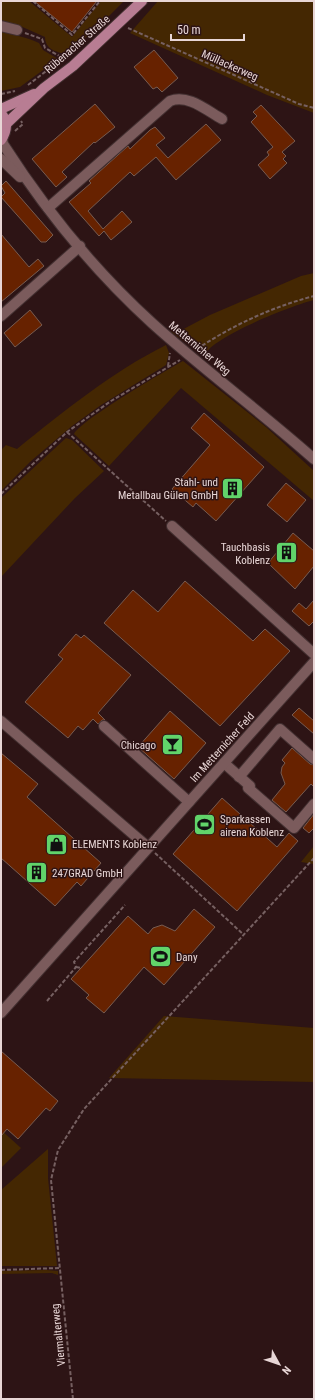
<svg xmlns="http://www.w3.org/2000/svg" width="315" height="1400" viewBox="0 0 315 1400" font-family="'Roboto Condensed',sans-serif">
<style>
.green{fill:#442702}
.building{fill:#672200;stroke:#775b50}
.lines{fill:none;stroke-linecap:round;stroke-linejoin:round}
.minor-casing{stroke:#433031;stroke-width:12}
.major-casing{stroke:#433031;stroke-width:12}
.path{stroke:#766061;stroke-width:2;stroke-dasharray:4 2;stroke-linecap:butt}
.minor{stroke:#7b5b5c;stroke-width:10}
.major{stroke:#b87d93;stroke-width:10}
.labels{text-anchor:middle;stroke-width:3;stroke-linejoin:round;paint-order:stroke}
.street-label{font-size:11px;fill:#e8d6d6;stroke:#2d1415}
.poi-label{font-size:11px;fill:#e8d6d6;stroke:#2d1415;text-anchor:start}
</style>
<rect width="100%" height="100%" fill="#2d1415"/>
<g class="green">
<path d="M1 1H29L72 37 101 1H124L97 28 66 54C56 52 45 49 45 37L18 25 1 20Z"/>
<path d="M158 1H314V113L267 95 130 33Z"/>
<path d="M1 32C14 35 27 37 39 43L43 50 58 59 20 87 1 91Z"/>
<path d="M314 273V300C293 305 211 337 204 356L170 331 176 333 210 315 301 276Z"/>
<path d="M166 345 169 353 166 365 101 405 72 426 31 461 1 491V450L6 445 17 449C64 411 112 372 166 345Z"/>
<path d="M183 361 266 427 314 471V501L181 388 109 466 74 434C81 420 165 371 183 361Z"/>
<path d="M66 438 72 440 104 471 75 498 1 577V498Z"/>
<path d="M314 846V864L301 862Z"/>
<path d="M164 1016 314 1028V1082L109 1078Z"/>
<path d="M1 1130 21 1148 1 1168Z"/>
<path d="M48 1149V1178L57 1266H1V1190Z"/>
<path d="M46 1270 58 1271V1275L52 1273 1 1274V1271Z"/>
</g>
<g class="building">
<path d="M34 1H97L72 32Z"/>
<path d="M154 50 178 78 162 92 157 87 153 89 134 67Z"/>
<path d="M95 104 115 127 95 143 94 142 62 172 67 177 56 187 32 159Z"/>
<path d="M261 105 295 141 282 152 286 156 283 159 287 163 270 179 258 165 269 155 267 152 273 147 251 122 257 116 253 112Z"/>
<path d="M206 124 221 140 176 180 156 157 134 176 130 172 88 211 103 229 122 211 132 222 111 240 104 231 99 236 69 202 91 183 89 181 128 146 130 149 150 130 155 127 165 138 156 145 168 158Z"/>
<path d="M6 181 53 235 46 242H41L1 197 5 193 1 186Z"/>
<path d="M1 234 29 267 38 259 44 266 1 302Z"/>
<path d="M30 310 42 325 15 347 4 333Z"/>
<path d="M204 413 264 467 216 521 196 503 193 507 172 489 210 445 191 428Z"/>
<path d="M286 483 306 500 287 522 267 505Z"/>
<path d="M293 533 314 551V566L295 589 268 563Z"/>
<path d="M185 581 253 641 265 629 290 651 220 726 104 623 133 590 158 612Z"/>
<path d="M314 600V621L309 626 292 611 299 603 306 609Z"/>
<path d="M76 634 81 638 84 635 131 675 98 713 105 720H102L98 724 93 719 83 730 78 726 68 738 25 702 63 659 58 655Z"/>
<path d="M299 708 314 721V734L292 715Z"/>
<path d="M170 711 206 743 174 779 138 747Z"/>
<path d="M292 748 310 764 314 765V787L311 784 286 812 272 800 285 784 281 773 282 767 285 763 282 760Z"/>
<path d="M1 753 38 784 27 797 101 863 81 886 77 882 55 906 1 858Z"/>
<path d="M222 798 277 847 289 833 298 841 237 911 173 854Z"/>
<path d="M314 814V828L309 833 303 828Z"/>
<path d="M194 909 215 927 164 985 144 967 104 1013 86 998 89 995 71 979 128 916 148 934 153 928 162 925 175 931Z"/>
<path d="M1 1051 58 1101 50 1111 46 1108 18 1139 7 1129 1 1136Z"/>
</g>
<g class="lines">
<defs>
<g id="minor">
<path d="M1 26 17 30"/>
<path d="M2 139 3 144C44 208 96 272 152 323 204 370 261 412 314 459"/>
<path d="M1 159 20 177"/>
<path d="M48 208 170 101C188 94 206 110 222 119"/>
<path d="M1 316 80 246"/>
<path d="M172 526 314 654"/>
<path d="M1 721 148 847"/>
<path d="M104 726 189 802"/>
<path d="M224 763 250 786 248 788 294 828 314 804"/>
<path d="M239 777 280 729 314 759"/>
<path d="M1 1013 314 662"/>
</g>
<g id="major">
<path d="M1 109 34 94"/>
<path d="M1 113C8 122 7 131 1 140"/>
<path d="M6 124 44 88 73 66 142 1"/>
</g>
</defs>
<use href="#minor" class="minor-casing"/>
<use href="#major" class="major-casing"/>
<g class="path">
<path d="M33 1 72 35 100 1"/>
<path d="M128 28 234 75 299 104 314 108"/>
<path d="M25 33 42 39 45 48 63 58"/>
<path d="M28 85 75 49"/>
<path d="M1 94 15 91"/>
<path d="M15 131 23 124 21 121"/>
<path d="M197 349C233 325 272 307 314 296"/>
<path d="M168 366 170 353"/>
<path d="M67 432 166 521"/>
<path d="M1 494 67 432 111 401 180 360"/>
<path d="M155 853 244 935"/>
<path d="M76 967 82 968"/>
<path d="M47 1001 76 967 74 962 125 905"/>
<path d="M1 1270 59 1268"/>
<path d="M73 1399 51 1180 58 1150 84 1109 314 858"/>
</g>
<use href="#minor" class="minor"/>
<use href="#major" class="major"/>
</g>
<defs>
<symbol id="building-square" viewBox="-11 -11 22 22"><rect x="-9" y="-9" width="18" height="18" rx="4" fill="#61d46a" stroke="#2d1415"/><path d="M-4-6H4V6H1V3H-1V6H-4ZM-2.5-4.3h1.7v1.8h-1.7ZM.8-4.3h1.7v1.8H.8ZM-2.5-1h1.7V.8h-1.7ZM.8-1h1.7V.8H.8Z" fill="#111"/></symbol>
<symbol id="bar-square" viewBox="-11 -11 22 22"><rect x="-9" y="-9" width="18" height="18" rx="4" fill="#61d46a" stroke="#2d1415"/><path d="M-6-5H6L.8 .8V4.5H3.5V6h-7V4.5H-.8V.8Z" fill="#111"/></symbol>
<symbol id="stadium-square" viewBox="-11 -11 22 22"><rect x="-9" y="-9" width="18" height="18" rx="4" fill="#61d46a" stroke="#2d1415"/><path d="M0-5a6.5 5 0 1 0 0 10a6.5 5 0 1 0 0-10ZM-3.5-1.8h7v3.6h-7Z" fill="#111"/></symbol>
<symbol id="shop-square" viewBox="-11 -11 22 22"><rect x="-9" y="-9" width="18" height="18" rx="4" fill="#61d46a" stroke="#2d1415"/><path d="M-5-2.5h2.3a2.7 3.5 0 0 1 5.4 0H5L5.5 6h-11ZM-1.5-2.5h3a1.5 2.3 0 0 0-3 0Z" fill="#111"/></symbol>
</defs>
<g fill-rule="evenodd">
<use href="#building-square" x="220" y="476" width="25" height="25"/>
<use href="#building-square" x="274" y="540" width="25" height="25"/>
<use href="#bar-square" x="160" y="732" width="25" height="25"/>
<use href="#stadium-square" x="192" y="812" width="25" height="25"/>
<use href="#shop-square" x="44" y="832" width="25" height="25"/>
<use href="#building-square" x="24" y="860" width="25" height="25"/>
<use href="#stadium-square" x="148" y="944" width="25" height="25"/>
</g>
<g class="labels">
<g class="street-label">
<text transform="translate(77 44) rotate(-41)" y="4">Rübenacher Straße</text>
<text transform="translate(230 65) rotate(24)" y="4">Müllackerweg</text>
<text transform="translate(200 348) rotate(40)" y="4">Metternicher Weg</text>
<text transform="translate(222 747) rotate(-48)" y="4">Im Metternicher Feld</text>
<text transform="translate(58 1335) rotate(-96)" y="4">Viermalterweg</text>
</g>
<g class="poi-label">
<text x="218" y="486" text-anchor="end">Stahl- und<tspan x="218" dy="13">Metallbau Gülen GmbH</tspan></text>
<text x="270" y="551" text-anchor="end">Tauchbasis<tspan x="270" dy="13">Koblenz</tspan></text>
<text x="156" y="749" text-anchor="end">Chicago</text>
<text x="220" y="823">Sparkassen<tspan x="220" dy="13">airena Koblenz</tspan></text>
<text x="72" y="848">ELEMENTS Koblenz</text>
<text x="52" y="877">247GRAD GmbH</text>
<text x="176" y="961">Dany</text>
</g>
</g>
<rect width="315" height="1400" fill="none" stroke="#e8d6d6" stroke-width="4"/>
<g transform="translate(279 1364) rotate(130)" stroke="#2d1415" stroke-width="3" paint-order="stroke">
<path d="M0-3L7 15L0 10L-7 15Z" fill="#e8d6d6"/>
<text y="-6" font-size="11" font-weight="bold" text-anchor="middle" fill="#e8d6d6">N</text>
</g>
<path d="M171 34v6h73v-6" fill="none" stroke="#e8d6d6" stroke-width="2"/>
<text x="177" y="34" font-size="12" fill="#e8d6d6" stroke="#2d1415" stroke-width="3" paint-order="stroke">50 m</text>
</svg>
